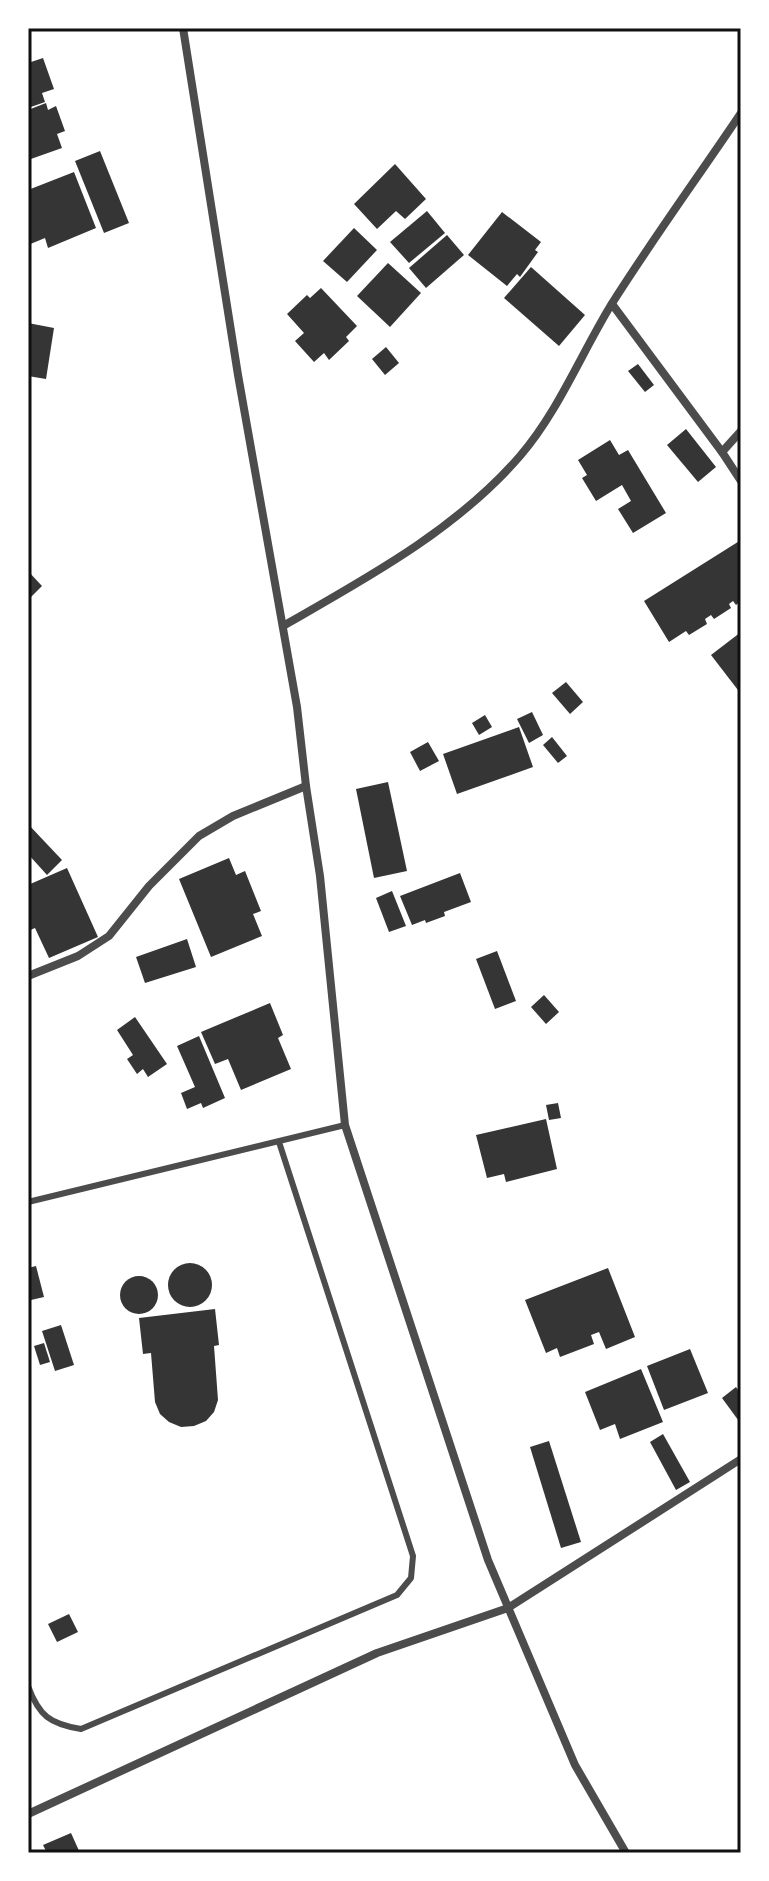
<svg xmlns="http://www.w3.org/2000/svg" width="769" height="1881" viewBox="0 0 769 1881" font-family="'Asap Condensed',sans-serif">
<style>
.building{fill:#353535}
.lines{fill:none;stroke-linecap:round;stroke-linejoin:round}
.service{stroke:#4c4c4c;stroke-width:6}
.minor{stroke:#4c4c4c;stroke-width:8}
.neatline{fill:none;stroke:#111;stroke-width:3}
</style>
<rect width="100%" height="100%" fill="#fff"/>
<g class="building">
<path d="M28 55 31 62 43 58 54 89 42 93 45 102 28 108Z"/>
<path d="M46 103 48 110 56 106 65 131 57 134 62 148 28 160V110Z"/>
<path d="M100 151 129 223 104 233 75 161Z"/>
<path d="M395 164 426 199 405 219 396 211 377 229 354 204Z"/>
<path d="M74 172 96 228 48 248 45 238 28 245V190Z"/>
<path d="M427 211 445 233 409 263 390 242Z"/>
<path d="M502 212 541 242 535 250 538 252 520 277 517 274 507 286 468 255Z"/>
<path d="M354 228 377 250 347 282 323 261Z"/>
<path d="M447 235 464 255 426 288 409 268Z"/>
<path d="M388 263 421 293 390 327 357 296Z"/>
<path d="M531 267 585 315 559 346 504 298Z"/>
<path d="M321 288 357 326 346 337 349 341 329 360 324 353 314 362 295 341 304 333 287 314 307 295 310 298Z"/>
<path d="M28 323 54 328 46 379 28 376Z"/>
<path d="M386 347 399 363 385 375 372 359Z"/>
<path d="M638 364 654 385 645 392 628 371Z"/>
<path d="M686 429 716 467 698 482 667 445Z"/>
<path d="M610 440 619 455 628 450 666 513 633 533 618 509 631 501 622 485 596 501 582 478 587 475 578 460Z"/>
<path d="M741 540V601L736 605 733 601 729 604 731 608 714 619 711 615 705 619 707 624 689 635 686 631 669 642 644 601Z"/>
<path d="M28 571 42 586 28 600Z"/>
<path d="M741 632V694L711 655Z"/>
<path d="M566 682 583 702 570 714 552 693Z"/>
<path d="M532 712 543 735 529 743 517 719Z"/>
<path d="M485 715 492 727 479 735 472 723Z"/>
<path d="M519 727 533 767 457 794 443 754Z"/>
<path d="M552 737 567 756 558 763 543 745Z"/>
<path d="M428 742 439 761 420 771 410 752Z"/>
<path d="M388 782 407 871 374 878 356 789Z"/>
<path d="M28 824 62 860 47 875 28 854Z"/>
<path d="M229 858 236 875 245 871 261 911 253 914 262 936 211 957 179 879Z"/>
<path d="M67 868 98 937 49 958 35 928 28 931V885Z"/>
<path d="M460 873 471 902 444 912 445 916 426 923 425 920 412 925 400 896Z"/>
<path d="M392 891 406 926 389 932 376 898Z"/>
<path d="M187 939 196 967 145 983 136 957Z"/>
<path d="M497 951 516 1001 495 1009 476 959Z"/>
<path d="M544 995 559 1012 546 1024 531 1007Z"/>
<path d="M270 1003 283 1035 278 1038 291 1069 241 1090 228 1059 215 1064 201 1032Z"/>
<path d="M135 1017 167 1064 148 1077 143 1069 137 1074 127 1059 133 1055 117 1030Z"/>
<path d="M199 1036 225 1098 203 1108 201 1103 187 1109 181 1093 195 1087 177 1046Z"/>
<path d="M558 1103 561 1118 549 1120 546 1105Z"/>
<path d="M546 1119 557 1169 506 1182 504 1174 487 1178 476 1135Z"/>
<circle cx="190" cy="1285" r="22"/>
<path d="M36 1266 44 1297 31 1300 28 1268Z"/>
<path d="M608 1268 635 1337 606 1349 599 1332 591 1335 594 1344 560 1357 557 1348 546 1353 525 1300Z"/>
<circle cx="139" cy="1295" r="19"/>
<path d="M215 1309 219 1345 214 1346 218 1400 214 1412 206 1421 194 1426 181 1427 169 1422 160 1414 155 1402 151 1353 143 1354 139 1318Z"/>
<path d="M61 1325 74 1365 55 1371 42 1331Z"/>
<path d="M44 1343 50 1362 40 1365 34 1346Z"/>
<path d="M690 1349 708 1393 664 1410 647 1366Z"/>
<path d="M641 1369 663 1422 620 1439 615 1424 600 1430 585 1392Z"/>
<path d="M736 1387 741 1394V1424L722 1398Z"/>
<path d="M663 1434 690 1482 676 1490 650 1442Z"/>
<path d="M549 1441 581 1542 561 1548 530 1447Z"/>
<path d="M69 1614 78 1632 57 1642 48 1624Z"/>
<path d="M71 1833 80 1853H47L43 1845Z"/>
</g>
<g class="lines">
<g class="service">
<path d="M28 1202 345 1125"/>
<path d="M28 1686C39 1716 50 1724 81 1729L397 1595 411 1578 413 1556 279 1142"/>
</g>
<g class="minor">
<path d="M183 28 238 375 297 707 306 786 320 876 345 1125 488 1560 575 1765 626 1853"/>
<path d="M612 304 722 452 741 481"/>
<path d="M722 452 741 431"/>
<path d="M283 626C367 578 456 530 520 456 558 412 581 354 611 305 652 240 698 177 741 113"/>
<path d="M28 976 78 956 109 936 149 886 199 836 233 816 306 786"/>
<path d="M28 1814 377 1653 508 1608 741 1459"/>
</g>
</g>
<rect width="769" height="1881" fill="none" stroke="#ffffff" stroke-width="60"/>
<rect x="30" y="30" width="709" height="1821" class="neatline"/>
</svg>
